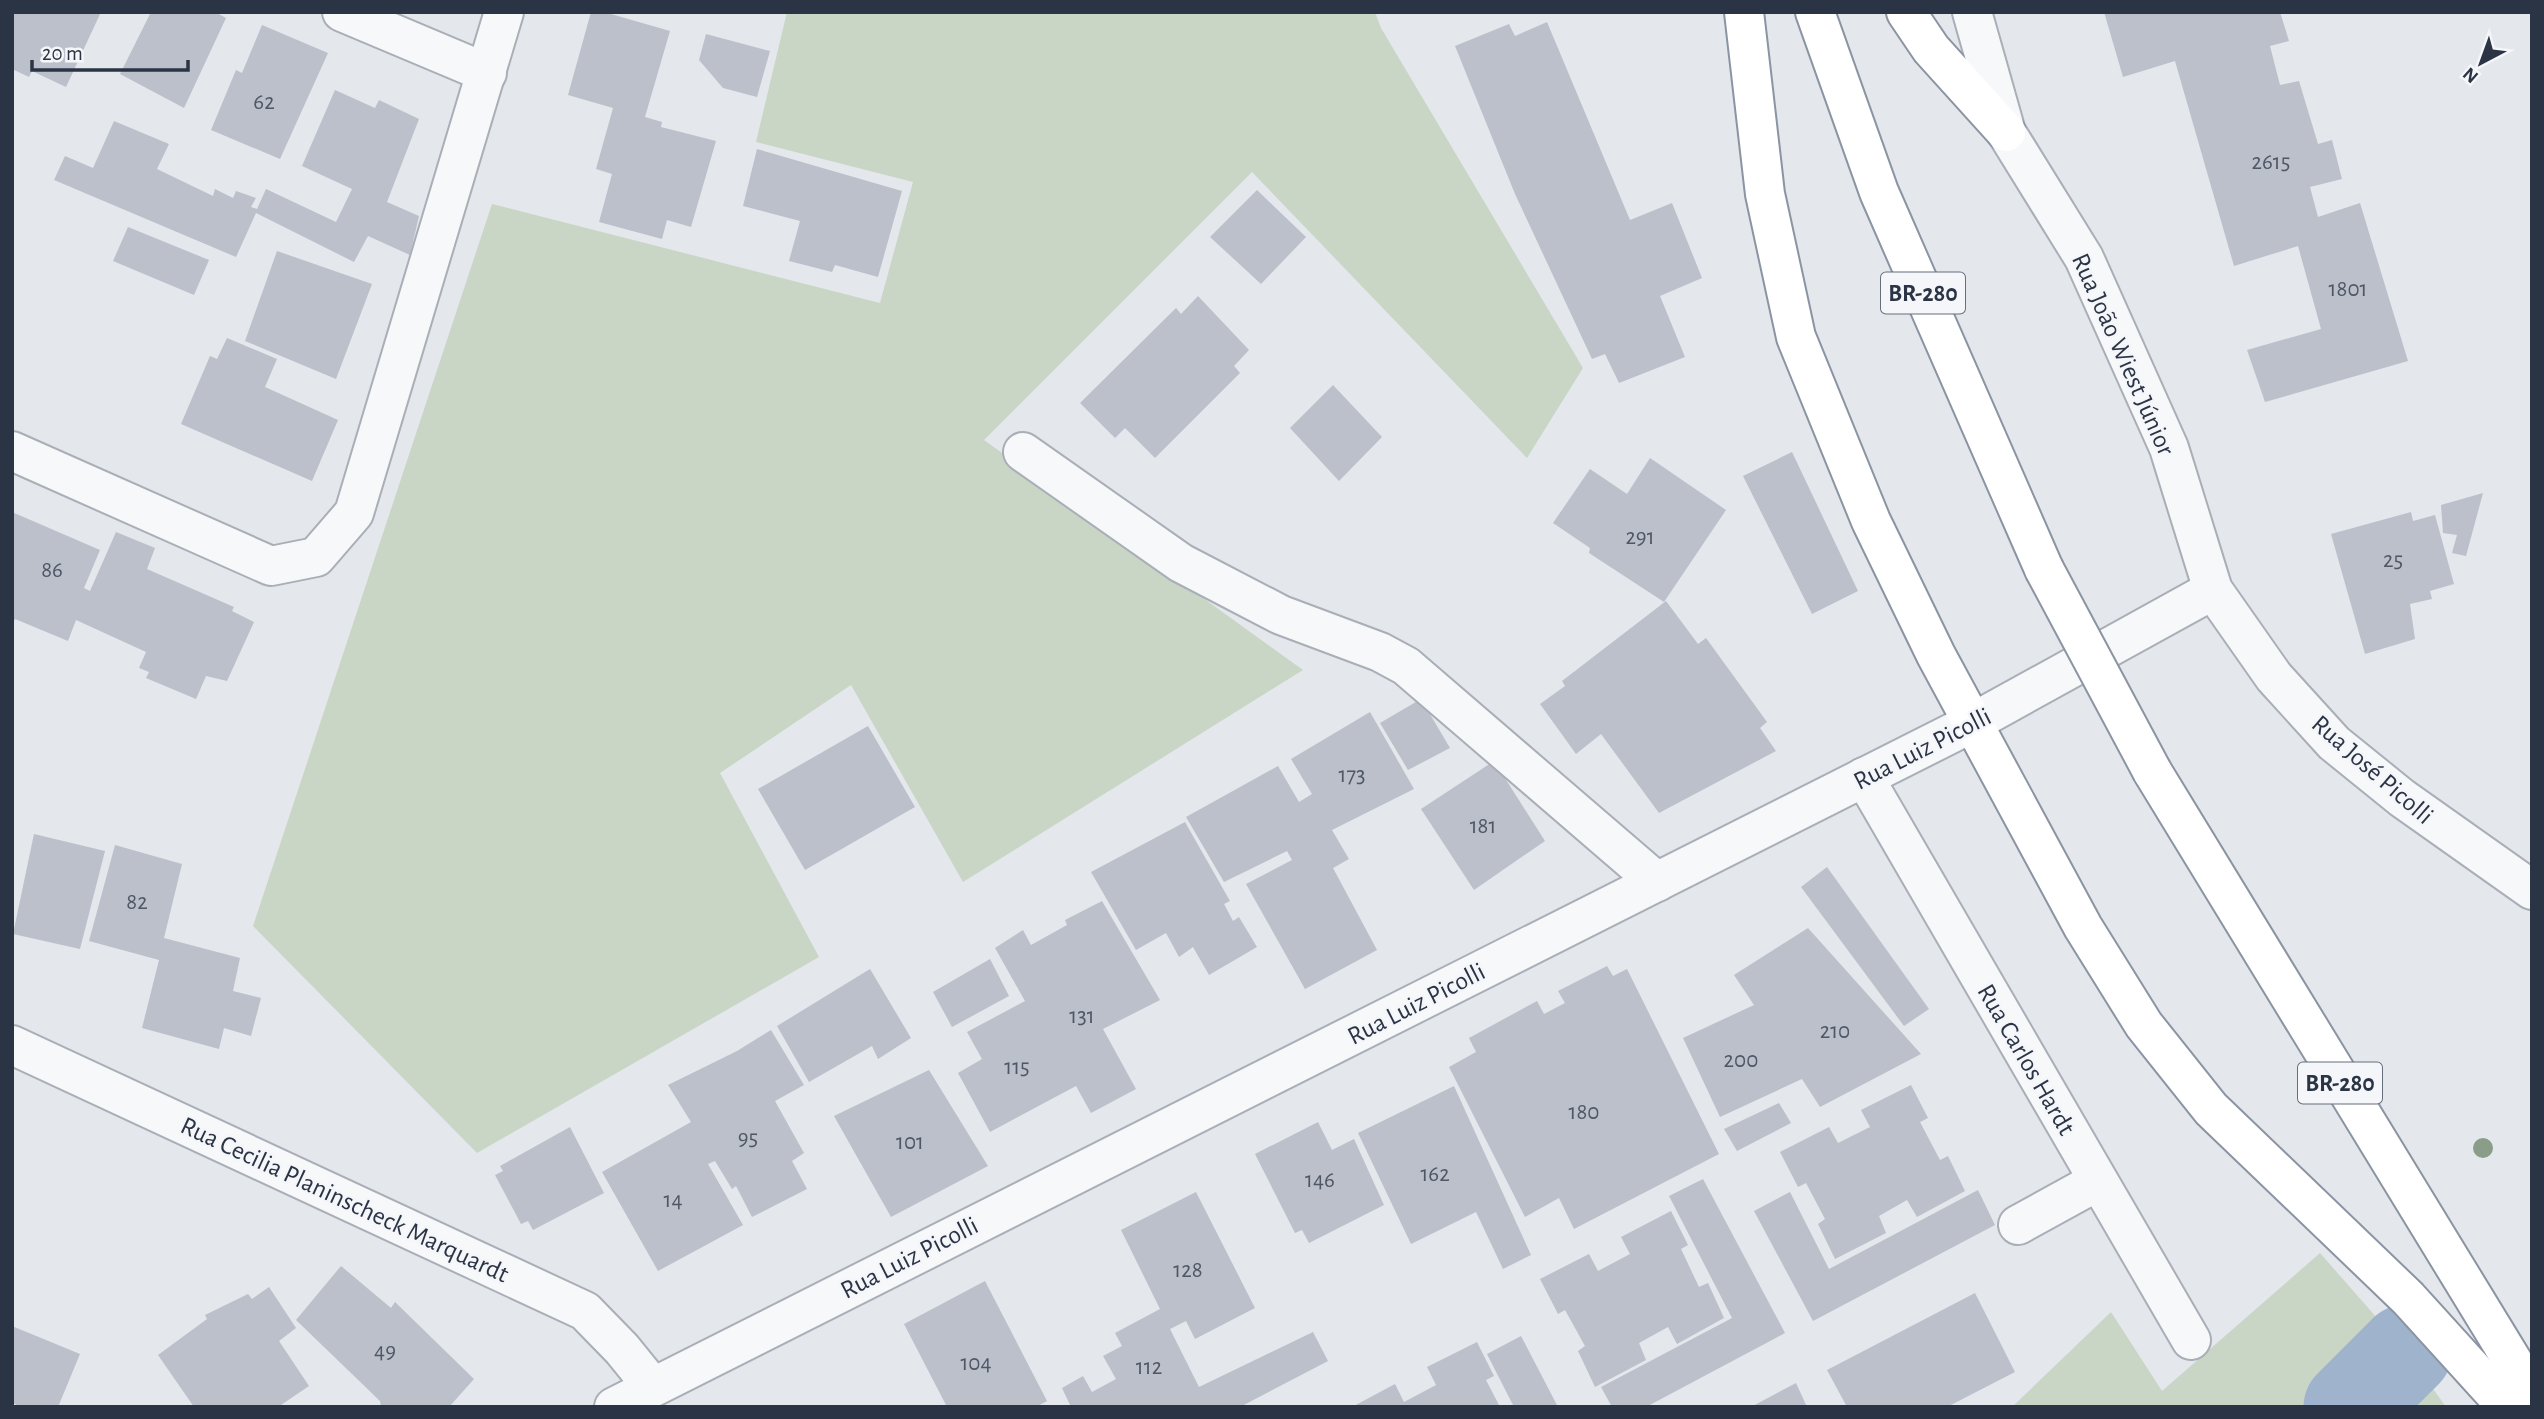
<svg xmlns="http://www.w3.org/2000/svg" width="2544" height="1419" viewBox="0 0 2544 1419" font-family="'Alegreya Sans',sans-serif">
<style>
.green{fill:#c9d6c5}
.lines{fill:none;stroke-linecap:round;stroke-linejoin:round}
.river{stroke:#9fb4cc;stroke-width:93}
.building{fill:#bbc0ca}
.minor-casing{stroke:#a9aeb7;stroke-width:42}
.highway-casing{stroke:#8b94a3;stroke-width:42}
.minor{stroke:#f7f8fa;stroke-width:38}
.highway{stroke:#fff;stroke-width:38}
.highway-bridge-casing{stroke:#8b94a3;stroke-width:42;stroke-linecap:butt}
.highway-bridge{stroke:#fff;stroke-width:38}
.tree{fill:#899d89}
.labels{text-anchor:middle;stroke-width:5;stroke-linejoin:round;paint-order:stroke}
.number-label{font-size:23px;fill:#4f5766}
.shield{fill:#f4f6f9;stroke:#676e7b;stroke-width:2}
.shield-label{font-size:24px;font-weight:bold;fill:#2b3445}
.street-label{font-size:26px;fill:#2b3445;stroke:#f4f6f9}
</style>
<rect width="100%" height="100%" fill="#e4e7ec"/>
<g class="green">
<path d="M787 12H1375L1381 28 1583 368 1527 458 1252 172 984 440 1303 670 963 882 851 685 720 773 819 957 477 1153 253 926 492 204 880 303 913 182 756 142Z"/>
<path d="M2320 1253 2406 1351 2446 1407H2012L2111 1312 2162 1391Z"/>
</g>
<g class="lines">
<path class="river" d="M2350 1407 2406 1351"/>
</g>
<g class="building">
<path d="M12 12H101L66 87 32 71 29 77 12 69Z"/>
<path d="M151 12H215L226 18 184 108 120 74Z"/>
<path d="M591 12H604L670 31 645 117 662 122 661 127 716 141 691 227 667 220 662 239 599 222 612 174 596 169 613 108 568 95Z"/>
<path d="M2104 12H2280L2289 41 2270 46 2280 85 2299 81 2318 144 2332 140 2342 179 2310 187 2318 217 2360 203 2408 361 2265 402 2247 350 2321 329 2298 246 2234 266 2175 61 2123 77Z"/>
<path d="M1547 22 1630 220 1672 203 1702 278 1660 296 1685 357 1619 383 1605 354 1592 359 1515 194 1455 46 1509 24 1515 36Z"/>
<path d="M262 25 328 53 280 159 211 130 236 70 242 73Z"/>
<path d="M706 34 770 51 757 97 723 88 699 60Z"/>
<path d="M335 90 375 108 379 100 419 119 387 202 419 216 410 255 368 236 354 262 256 213 236 257 54 180 65 156 93 168 114 121 169 144 157 169 213 196 215 189 233 198 236 191 256 198 251 207 257 209 266 189 336 222 352 189 302 166Z"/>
<path d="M757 149 902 191 878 277 835 265 832 272 789 261 800 221 743 206Z"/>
<path d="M1257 190 1306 237 1261 284 1210 237Z"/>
<path d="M128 227 209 260 194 295 113 261Z"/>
<path d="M277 251 372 284 336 379 245 341Z"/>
<path d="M1198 296 1249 350 1234 366 1240 373 1155 458 1125 428 1115 438 1080 403 1176 308 1181 314Z"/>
<path d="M227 338 277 359 265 387 338 420 312 481 181 424 210 356 217 359Z"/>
<path d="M1333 385 1382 437 1339 481 1290 428Z"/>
<path d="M1792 452 1858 591 1812 614 1743 476Z"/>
<path d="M1650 458 1726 510 1664 602 1589 553 1590 548 1553 523 1590 469 1627 494Z"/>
<path d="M2483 493 2466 556 2452 553 2457 535 2443 533 2441 505Z"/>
<path d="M12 512 100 550 84 588 90 591 116 532 155 548 147 569 234 607 232 611 254 622 227 681 206 676 196 699 146 678 149 672 139 668 146 652 76 620 68 641 15 619 12 625Z"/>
<path d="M2411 512 2413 521 2435 515 2454 584 2430 591 2432 599 2410 604 2415 639 2365 654 2331 534Z"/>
<path d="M1666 601 1698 644 1706 638 1767 722 1760 728 1776 751 1659 813 1601 734 1576 754 1540 704 1565 686 1562 681Z"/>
<path d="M1421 699 1450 748 1408 770 1380 723Z"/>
<path d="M1370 712 1414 789 1332 830 1349 859 1333 868 1377 950 1305 989 1246 884 1292 860 1287 851 1224 882 1186 817 1278 766 1299 802 1312 794 1291 759Z"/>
<path d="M868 726 915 807 805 870 758 789Z"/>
<path d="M1494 761 1545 841 1474 890 1421 809Z"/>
<path d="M1185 822 1230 901 1224 904 1233 921 1239 917 1257 947 1209 975 1193 947 1179 957 1166 933 1136 950 1091 872Z"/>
<path d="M34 834 105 851 80 949 13 934Z"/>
<path d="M115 845 182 864 164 938 240 958 233 991 261 998 251 1036 224 1028 219 1049 142 1028 159 960 89 941Z"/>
<path d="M1827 867 1929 1009 1904 1026 1801 887Z"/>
<path d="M1102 901 1160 1000 1103 1029 1136 1089 1091 1113 1076 1086 990 1132 958 1073 982 1059 967 1032 1025 1001 995 948 1023 930 1031 945 1067 925 1065 920Z"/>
<path d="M1808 928 1921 1054 1820 1107 1802 1079 1720 1117 1683 1038 1754 1005 1734 975Z"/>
<path d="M990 959 1009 996 952 1027 933 992Z"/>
<path d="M1607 966 1613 976 1627 969 1719 1154 1574 1229 1559 1198 1525 1217 1449 1067 1476 1052 1469 1038 1537 1001 1544 1014 1565 1003 1558 991Z"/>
<path d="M870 969 911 1038 878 1059 872 1046 809 1082 777 1026Z"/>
<path d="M771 1030 804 1085 775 1101 804 1153 792 1161 807 1189 752 1217 736 1186 732 1189 715 1161 708 1164 743 1225 658 1271 602 1172 691 1122 668 1085 737 1051Z"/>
<path d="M929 1070 988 1166 891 1217 834 1116Z"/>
<path d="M1911 1085 1928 1118 1920 1122 1940 1160 1948 1156 1965 1191 1917 1217 1907 1200 1879 1216 1886 1233 1835 1259 1818 1224 1825 1219 1806 1183 1798 1187 1780 1152 1829 1127 1838 1143 1870 1127 1861 1110Z"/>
<path d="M1454 1086 1531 1255 1503 1269 1476 1212 1411 1244 1358 1133Z"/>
<path d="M1779 1103 1791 1123 1737 1151 1724 1129Z"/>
<path d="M1318 1122 1332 1150 1354 1139 1384 1205 1309 1243 1302 1230 1295 1233 1255 1154Z"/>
<path d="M570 1127 604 1193 533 1230 528 1221 521 1224 495 1175 503 1171 500 1166Z"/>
<path d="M1703 1179 1785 1333 1646 1407H1612L1601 1387 1732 1318 1669 1196Z"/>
<path d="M1978 1190 1995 1225 1813 1321 1754 1211 1790 1192 1829 1269Z"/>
<path d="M1196 1192 1255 1308 1195 1339 1186 1321 1170 1329 1199 1387 1313 1332 1328 1361 1240 1407H1071L1062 1388 1083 1376 1092 1392 1116 1379 1103 1356 1122 1346 1115 1333 1160 1309 1121 1230Z"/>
<path d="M1671 1211 1688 1245 1681 1249 1699 1287 1708 1283 1724 1318 1677 1344 1668 1327 1639 1343 1646 1360 1595 1387 1578 1351 1585 1346 1565 1310 1558 1314 1540 1279 1589 1254 1598 1271 1630 1254 1621 1237Z"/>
<path d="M341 1266 391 1308 395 1302 474 1379 449 1407H381L380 1401 296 1320Z"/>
<path d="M985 1281 1047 1401 1036 1407H947L904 1324Z"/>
<path d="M269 1287 296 1328 279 1341 309 1386 278 1407H194L158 1355 207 1319 205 1315 248 1294 252 1299Z"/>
<path d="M1975 1293 2015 1372 1947 1407H1847L1827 1370Z"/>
<path d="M12 1326 80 1354 58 1407H22L12 1403Z"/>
<path d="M1521 1336 1558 1407H1514L1487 1354Z"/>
<path d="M1477 1342 1494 1376 1486 1380 1500 1407H1352L1395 1384 1404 1402 1436 1385 1427 1367Z"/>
<path d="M1796 1383 1807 1407H1751Z"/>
</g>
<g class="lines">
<defs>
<g id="minor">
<path d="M342 12 487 73"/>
<path d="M1972 12 2006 132 2084 258 2169 448 2213 590 2274 677 2334 743 2402 798 2532 890"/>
<path d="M12 451 271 566 316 557 354 513 504 12"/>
<path d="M1023 452 1181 563 1281 615 1380 652 1406 666 1657 882"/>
<path d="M1864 777 2191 1340"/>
<path d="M12 1045 585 1311 622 1349 652 1386"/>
<path d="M2018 1225 2098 1181"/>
<path d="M614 1407 1972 723 2213 590"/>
</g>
<g id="highway">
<path d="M1744 12 1765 194 1796 337 1871 521 1936 655 2083 927 2144 1025 2211 1109 2408 1298 2507 1407"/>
<path d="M1815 12 1879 192 2044 569"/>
<path d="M1906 12 1931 49 2006 132"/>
<path d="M2152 771 2532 1393"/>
</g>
</defs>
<use href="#minor" class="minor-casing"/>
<use href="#highway" class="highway-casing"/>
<use href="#minor" class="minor"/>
<use href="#highway" class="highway"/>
<defs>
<path id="highway-bridge" d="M2044 569 2152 771"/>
</defs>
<use href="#highway-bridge" class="highway-bridge-casing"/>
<use href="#highway-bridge" class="highway-bridge"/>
</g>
<circle class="tree" cx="2483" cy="1148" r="10"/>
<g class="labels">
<g class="number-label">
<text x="264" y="109">62</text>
<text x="2271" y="169">2615</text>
<text x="2348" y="296">1801</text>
<text x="1640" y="544">291</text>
<text x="2393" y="567">25</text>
<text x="52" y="577">86</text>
<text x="1352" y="782">173</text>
<text x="1483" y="833">181</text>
<text x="137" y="909">82</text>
<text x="1082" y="1023">131</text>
<text x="1835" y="1038">210</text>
<text x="1741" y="1067">200</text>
<text x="1017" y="1074">115</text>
<text x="1584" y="1119">180</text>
<text x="748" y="1145">95</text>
<text x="910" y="1149">101</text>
<text x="1435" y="1181">162</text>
<text x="1320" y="1187">146</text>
<text x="673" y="1207">14</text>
<text x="1188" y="1277">128</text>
<text x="385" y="1358">49</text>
<text x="976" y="1370">104</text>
<text x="1149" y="1374">112</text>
</g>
<g class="shield">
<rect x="1881" y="272.5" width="84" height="41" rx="5"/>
<rect x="2298" y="1062.5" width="84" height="41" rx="5"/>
</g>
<g class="shield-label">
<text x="1923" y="301">BR-280</text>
<text x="2340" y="1091">BR-280</text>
</g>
<g class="street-label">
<text transform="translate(2124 354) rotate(66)" y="9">Rua João Wiest Júnior</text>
<text transform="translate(1922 748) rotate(-27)" y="9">Rua Luiz Picolli</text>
<text transform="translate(2373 769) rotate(41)" y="9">Rua José Picolli</text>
<text transform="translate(1416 1003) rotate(-27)" y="9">Rua Luiz Picolli</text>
<text transform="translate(2027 1059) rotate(60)" y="9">Rua Carlos Hardt</text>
<text transform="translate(345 1199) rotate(25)" y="9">Rua Cecilia Planinscheck Marquardt</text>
<text transform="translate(909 1257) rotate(-27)" y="9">Rua Luiz Picolli</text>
</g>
</g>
<rect width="2544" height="1419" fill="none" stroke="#2b3445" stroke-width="28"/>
<g transform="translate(2481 63) rotate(221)" stroke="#f4f6f9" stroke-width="5" paint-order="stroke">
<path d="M0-5L12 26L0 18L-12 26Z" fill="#2b3445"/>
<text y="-10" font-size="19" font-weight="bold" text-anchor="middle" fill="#2b3445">N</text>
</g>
<path d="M32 60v10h156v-10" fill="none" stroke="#2b3445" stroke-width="3.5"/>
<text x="42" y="60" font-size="21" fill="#2b3445" stroke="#f4f6f9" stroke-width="5" paint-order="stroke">20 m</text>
</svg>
